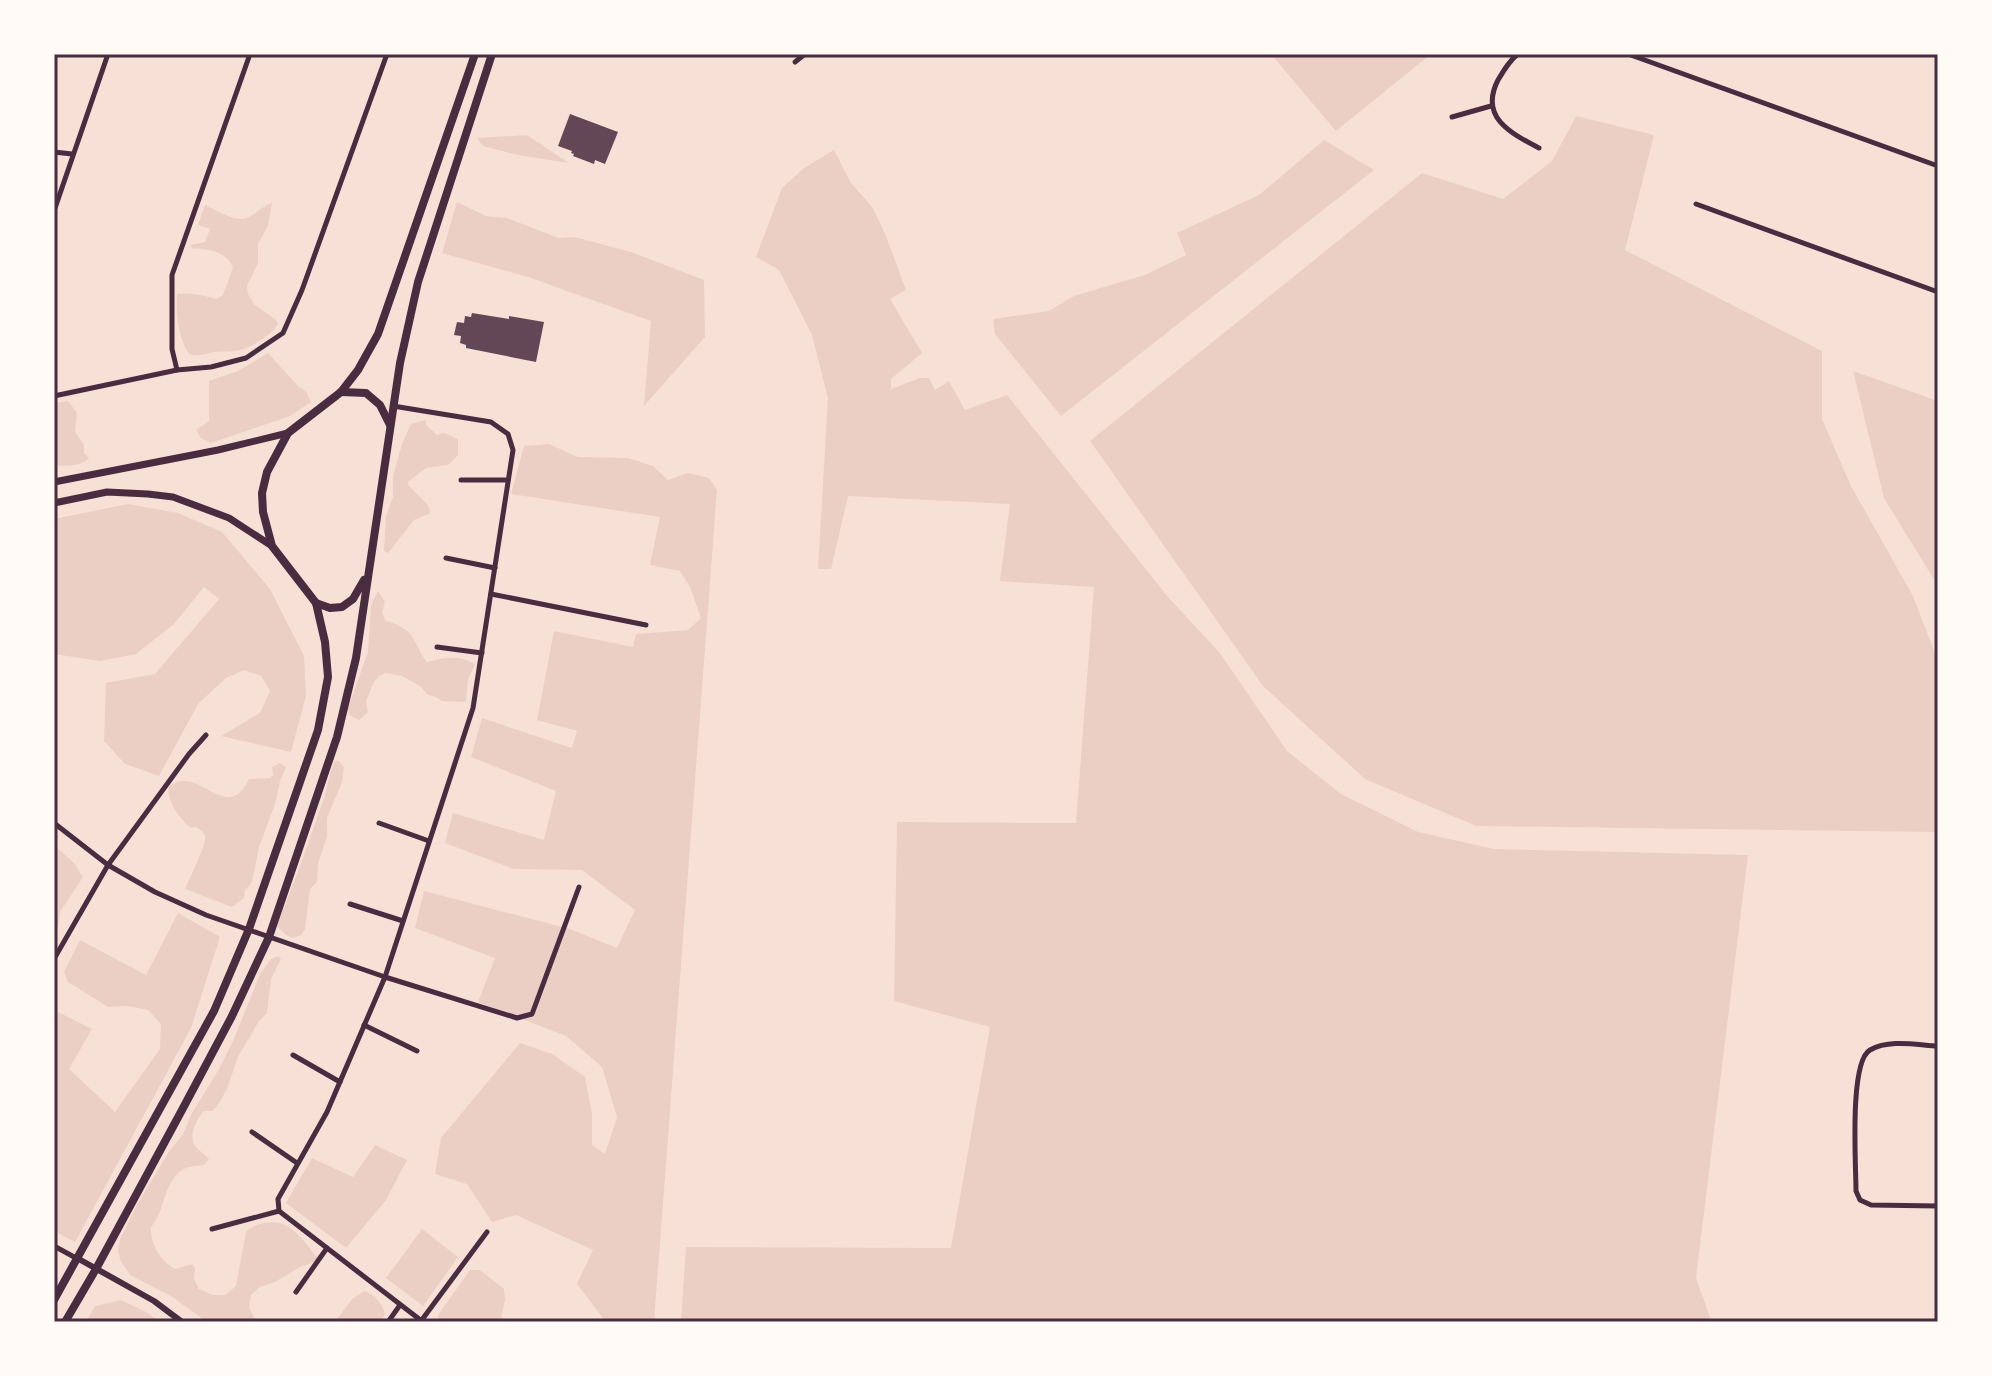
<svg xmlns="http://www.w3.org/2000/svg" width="1992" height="1376" viewBox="0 0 1992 1376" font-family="'Nunito Sans',sans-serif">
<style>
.green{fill:#ebcfc5}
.building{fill:#644757}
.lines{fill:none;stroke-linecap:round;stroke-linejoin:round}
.minor{stroke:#4a2c40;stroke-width:5}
.tertiary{stroke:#4a2c40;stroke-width:6}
.secondary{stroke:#4a2c40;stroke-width:7}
.primary{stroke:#4a2c40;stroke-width:8}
.neatline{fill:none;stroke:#4a2c40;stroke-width:3}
</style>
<rect width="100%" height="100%" fill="#f7e1d7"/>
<g class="green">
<path d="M1271 54H1431L1336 131Z"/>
<path d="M1576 116 1654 135 1625 250 1822 351V419L1851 486 1913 596 1938 661V832L1476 826 1365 779 1263 686 1090 441 1422 173 1503 199 1552 161Z"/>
<path d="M527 135 569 163 518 155 483 146 477 138Z"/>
<path d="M1324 140 1374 170 1061 416 995 334 993 319 1049 311 1074 296 1145 275 1186 255 1177 233 1259 195Z"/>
<path d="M834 150 851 183 873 208 886 236 906 290 890 299 922 353 891 379V389L920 378H929L935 390 949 381 965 410 1007 395 1168 597 1220 653 1287 751 1341 794 1418 832 1494 849 1748 855 1696 1278 1710 1317 1708 1322H681L686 1247 951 1248 990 1027 894 1001 897 822 1076 823 1094 587 1000 581 1010 504 848 496 831 569H818L828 398 812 335 779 270 756 257 782 188 804 168Z"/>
<path d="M457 202 486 216 507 218 559 238 575 237 631 252 704 280 705 337 644 406 651 321 528 277 442 253Z"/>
<path d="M272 203 268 226 258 244V263L247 286 248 294 254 304 276 320 278 324C269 337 255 345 240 350 232 352 223 351 214 352 205 354 199 357 189 354 178 336 176 315 177 294 190 292 205 296 217 299L223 295 233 267C227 252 207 248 192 249L190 245 205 242 210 229 198 225 205 205C217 210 236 224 249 217 258 212 263 206 272 203Z"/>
<path d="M268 353 299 387 306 391 311 402 290 416 211 443 201 438 196 430 209 421V381L238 371Z"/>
<path d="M1853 371 1938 401V586L1884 498Z"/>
<path d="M68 401 77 413 75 432 84 445V453L89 458C81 467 66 465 54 466V403Z"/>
<path d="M426 420V425L437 435 444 433 458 439V455L448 465 426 468 408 482 409 486 427 504 430 511 429 514 414 520 388 553 384 551 386 516 393 497V476L402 444 411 424Z"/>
<path d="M549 444 578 457 628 458 653 466 668 480 688 473 709 478 717 490 654 1322H606L577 1284 593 1250 516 1215 492 1222 467 1184 435 1174 441 1138 520 1043 552 1054 585 1077 592 1114V1145L605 1154 617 1117 602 1067 566 1036 478 1002 495 958 415 928 424 891 570 929 617 948 635 910 582 870 514 869 445 843 453 813 544 840 556 791 471 757 482 718 572 748 577 731 537 720 554 631 633 647 636 634 688 630 701 618 690 587 680 571 650 565 660 517 511 494 524 446Z"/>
<path d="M128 504 178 513 222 532 270 589 304 656 306 696 291 752 221 736 260 713 270 691 261 676 244 670 226 678 198 704 159 776 125 764 104 741 106 683 155 674 219 599 204 587 174 624 136 654 100 661 54 654V519Z"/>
<path d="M378 591 385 602 382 612 385 620C395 624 408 628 413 638 419 648 419 652 427 662 445 658 458 654 475 664L468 679 466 702 442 701 436 697 428 695 420 686 402 676 386 673 379 676 374 682 366 701 368 712 359 720 349 715 348 708 368 652 371 605Z"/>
<path d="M335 761H339L344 767 342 782 327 818V837L318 863 317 882 310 889 305 929 301 935 293 938 286 935 278 927V923C295 882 309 840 324 798 328 786 329 773 335 761Z"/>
<path d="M280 763 286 767 280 781 275 804 259 847 252 882 245 891 244 898 232 907 185 889C189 879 207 844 205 836 204 831 200 830 196 827L191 828C180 819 166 801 169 786 171 785 178 781 181 781 205 778 230 820 249 779L270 778 273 775 272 767Z"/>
<path d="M54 845 74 863 83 877 60 912 58 929 54 927Z"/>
<path d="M178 913 220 937 191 1028 75 1242 54 1231V1138L57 1128 54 1124V1010L92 1029 69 1069 115 1112 160 1049 161 1024 148 1010 128 1006 108 1007 68 982 64 972 80 940 146 975Z"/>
<path d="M278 956 281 959 271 979 267 1013 259 1021 238 1057 227 1089 218 1105 212 1111H204C197 1118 189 1134 194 1144 196 1149 205 1154 209 1159L204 1165C198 1166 189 1166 184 1169 163 1180 166 1211 151 1227 150 1244 161 1261 175 1269L193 1264 195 1268 194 1279 199 1289 213 1295H225L236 1286 246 1232C252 1227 256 1225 264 1223 291 1218 302 1240 318 1258L315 1262 300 1267 275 1282 260 1287 251 1295 249 1307 256 1322H207L171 1296 130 1275 121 1262 118 1251 120 1239 138 1203 168 1153 183 1134 192 1113 219 1069 233 1041 261 972 271 959Z"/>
<path d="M375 1145 407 1160 386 1200 346 1248 286 1203 312 1158 353 1177Z"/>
<path d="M422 1229 458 1257 423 1306 386 1278Z"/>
<path d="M470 1270H480L504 1289 505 1300 501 1317 507 1322H439L438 1315Z"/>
<path d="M365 1291C376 1297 380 1301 385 1313L381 1322H335L352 1299Z"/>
<path d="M121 1300 146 1312 160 1322H86L95 1306Z"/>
</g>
<g class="building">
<path d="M570 114 618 132 605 164 595 160 594 164 573 156 574 154 571 153 572 151 558 146Z"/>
<path d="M472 313 509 319V316L544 322 536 362 466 348V345L460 343 461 336 454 335 457 322 464 323 465 316 471 317Z"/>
</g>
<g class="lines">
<g class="minor">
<path d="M1518 54C1509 61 1504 70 1498 80 1479 117 1510 133 1539 148"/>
<path d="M1628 54 1938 166"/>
<path d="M795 62 805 54"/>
<path d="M1452 117 1491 106"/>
<path d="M54 152 72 154"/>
<path d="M1696 204 1938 292"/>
<path d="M54 211 108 54"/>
<path d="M177 370 172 349V275L250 54"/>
<path d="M54 396 177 370 211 367 246 358 283 333 302 290 387 54"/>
<path d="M393 406 491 422 508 434 513 450 473 708 385 977 327 1112 278 1199 279 1211 423 1322"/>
<path d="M461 480H508"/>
<path d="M446 558 495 568"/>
<path d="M491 594 646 625"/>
<path d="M437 647 482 653"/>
<path d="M54 823 108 865 155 892 206 915 385 977 517 1018 532 1014 579 887"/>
<path d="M379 823 429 841"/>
<path d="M350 904 403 921"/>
<path d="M54 959 108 865 189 754 206 735"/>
<path d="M364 1025 417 1051"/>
<path d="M1938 1046C1917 1045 1889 1039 1870 1050 1849 1062 1856 1165 1856 1191L1860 1200 1871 1205 1938 1206"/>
<path d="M293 1055 340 1082"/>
<path d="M252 1132 297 1163"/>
<path d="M212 1229 279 1211"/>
<path d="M54 1246 76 1258"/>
<path d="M296 1292 327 1248"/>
<path d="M421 1321 487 1232"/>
<path d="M388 1322 400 1305"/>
</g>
<path class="tertiary" d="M77 1258 154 1301 182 1322"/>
<g class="secondary">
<path d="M54 482 218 450 288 433"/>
<path d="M54 503 107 492 148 494 173 497 229 518 272 546"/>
</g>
<g class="primary">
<path d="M341 392 366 393 380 405 390 425"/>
<path d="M364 580 353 599 342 607 330 608 316 603 272 546 263 512 262 493 267 472 288 433 341 392 358 370 378 334 475 54"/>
<path d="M54 1300 214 1011 249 929 318 730 328 677 325 642 316 603"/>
<path d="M65 1322 96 1269 182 1110 232 1016 269 937 337 737 356 658 400 363 418 282 492 54"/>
</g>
</g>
<rect width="1992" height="1376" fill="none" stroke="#fffaf5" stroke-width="112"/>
<rect x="56" y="56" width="1880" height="1264" class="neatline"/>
</svg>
